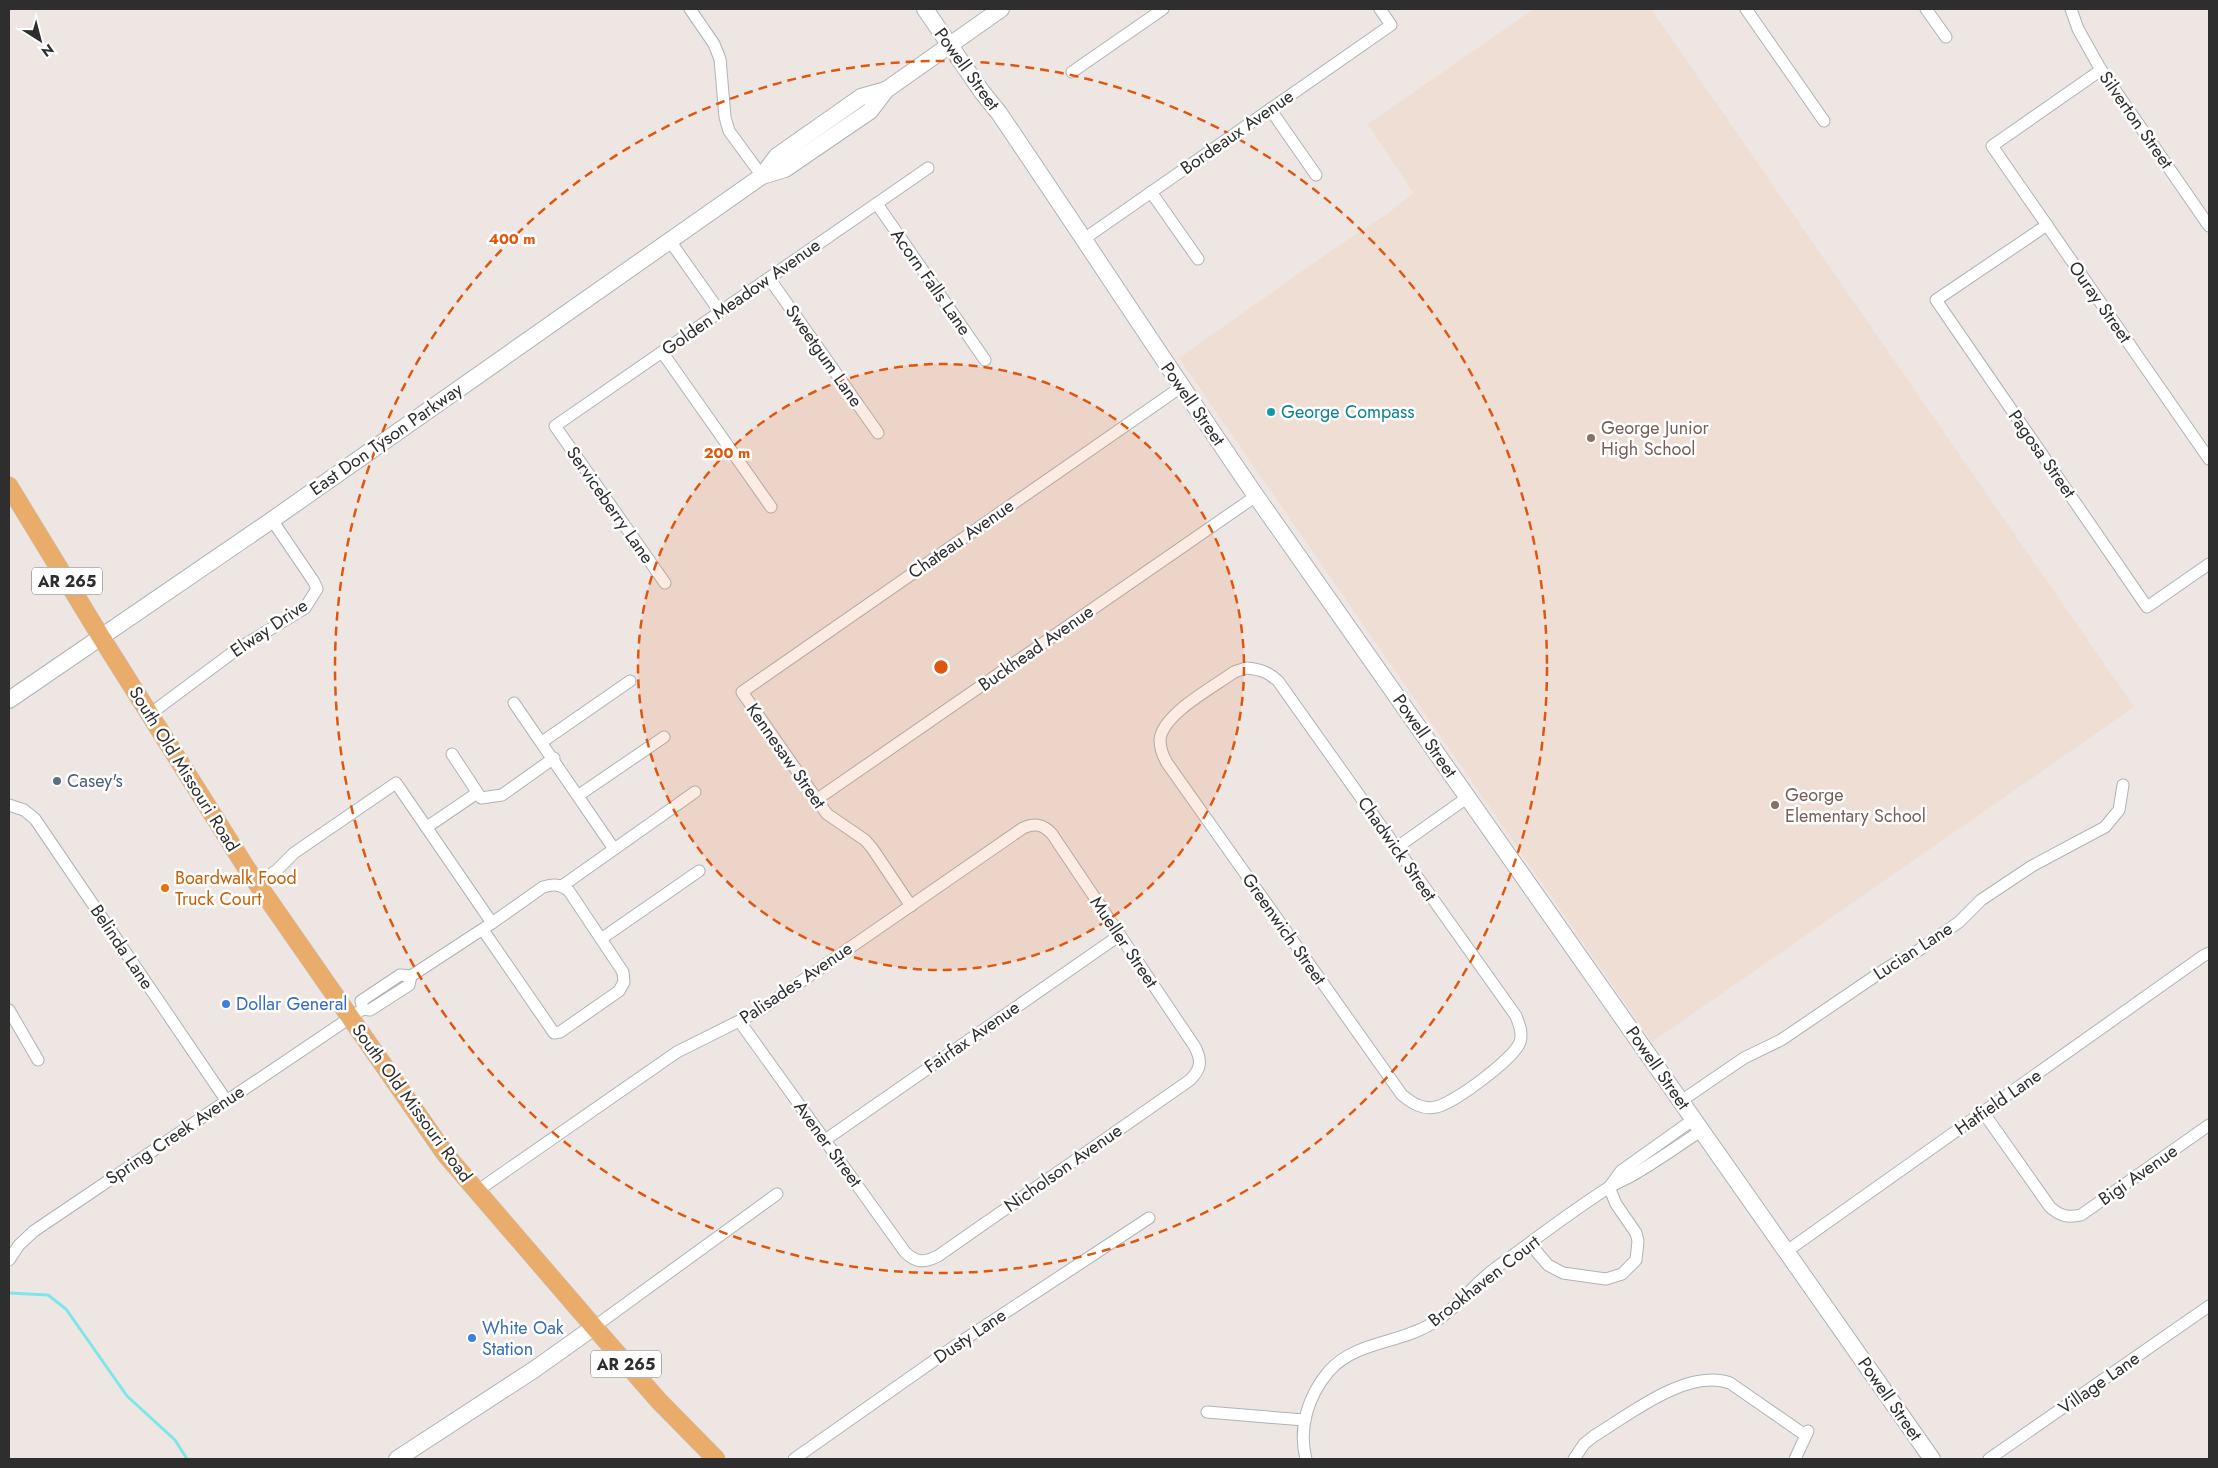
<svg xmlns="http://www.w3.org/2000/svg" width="2218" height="1468" viewBox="0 0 2218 1468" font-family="Jost,sans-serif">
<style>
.education{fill:#eeded3}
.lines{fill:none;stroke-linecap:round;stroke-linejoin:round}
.stream{stroke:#7ce7e9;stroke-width:3}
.street-casing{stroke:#aeb3b9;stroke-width:13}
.secondary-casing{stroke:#aeb3b9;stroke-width:18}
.primary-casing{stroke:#c4c4c4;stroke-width:19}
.street{stroke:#fff;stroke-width:11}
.secondary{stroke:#fff;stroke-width:16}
.primary{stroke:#eaac6b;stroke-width:18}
.ring{fill:none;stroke:#df570e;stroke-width:2.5;stroke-dasharray:9 6}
.culture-dot{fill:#0f9aa8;stroke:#fff;stroke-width:2}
.education-dot{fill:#8d6e63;stroke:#fff;stroke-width:2}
.service-dot{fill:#5c6f8a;stroke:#fff;stroke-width:2}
.food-dot{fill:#e8710a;stroke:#fff;stroke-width:2}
.shop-dot{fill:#3f7fe0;stroke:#fff;stroke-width:2}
.labels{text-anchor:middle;stroke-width:5;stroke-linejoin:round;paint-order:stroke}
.shield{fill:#fff;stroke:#6d6d6d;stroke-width:1}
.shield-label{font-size:16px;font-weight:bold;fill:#2e2e2e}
.street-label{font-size:18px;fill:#2e2e2e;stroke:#fff}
.culture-label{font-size:18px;fill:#0d838f;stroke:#fff;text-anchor:start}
.education-label{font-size:18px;fill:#785e54;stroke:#fff;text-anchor:start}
.service-label{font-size:18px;fill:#4e5e75;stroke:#fff;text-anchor:start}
.food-label{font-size:18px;fill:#c56008;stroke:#fff;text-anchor:start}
.shop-label{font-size:18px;fill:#366cbe;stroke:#fff;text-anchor:start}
.centre{fill:#df570e;stroke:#fff;stroke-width:2.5}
.ring-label{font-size:15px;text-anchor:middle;font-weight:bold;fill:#df570e;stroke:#fff;stroke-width:5;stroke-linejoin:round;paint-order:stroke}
</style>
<rect width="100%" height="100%" fill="#eee6e2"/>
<path class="education" d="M1534 9H1651L2134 707 1652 1042 1179 358 1331 251 1387 214 1414 193 1368 124Z"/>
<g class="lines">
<path class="stream" d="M9 1293 48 1295 66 1309 127 1396 175 1440 187 1459"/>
<defs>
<g id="street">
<path d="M690 9 714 44 720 59 725 117 729 131 762 176"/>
<path d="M1746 9 1824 121"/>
<path d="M1926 9 1946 37"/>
<path d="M2071 9 2078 29 2101 70 2209 226"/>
<path d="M2101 70 1992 146 2209 459"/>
<path d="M1072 72 1163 9"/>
<path d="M1270 109 1316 175"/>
<path d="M1151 192 1198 259"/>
<path d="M877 204 985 360"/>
<path d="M2047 225 1936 300 2147 607 2209 564"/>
<path d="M1084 239 1391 25 1380 9"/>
<path d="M670 241 720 312"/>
<path d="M769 278 878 433"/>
<path d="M662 352 771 507"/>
<path d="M665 583 555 426 928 168"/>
<path d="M1246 668C1260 669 1268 672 1278 681L1516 1016C1519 1024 1523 1033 1520 1042 1515 1058 1453 1104 1436 1107 1422 1110 1412 1103 1402 1095L1167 763C1163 756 1160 748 1160 740 1162 714 1214 687 1234 672Z"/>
<path d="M514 703 614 849"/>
<path d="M150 714 236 650 305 608 317 589 314 582 272 520"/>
<path d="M542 742 630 681"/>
<path d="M452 754 481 798 502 795 554 758"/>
<path d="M579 795 664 737"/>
<path d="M816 800 1256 496"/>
<path d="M9 805 24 810 35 819 226 1100"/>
<path d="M427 827 477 793"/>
<path d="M1396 848 1468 797"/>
<path d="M257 884 277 870 294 853 396 783 492 923 411 976"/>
<path d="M562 886 695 792"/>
<path d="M911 906 872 848 865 840 827 814 742 692 1181 387"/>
<path d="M483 930 554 1033 560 1032 619 991 624 982 623 972 569 891C560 884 554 884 543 887L492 923"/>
<path d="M601 939 699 871"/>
<path d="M9 1010 38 1060"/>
<path d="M1681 1101 1744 1058 1781 1040 1887 968 1919 950 1959 922 1981 900 2032 866 2105 827 2119 810 2123 785"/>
<path d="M1983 1112 2050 1207C2060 1216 2068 1218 2081 1215L2209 1125"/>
<path d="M825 1140 1120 935"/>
<path d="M1610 1186 1621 1171 1694 1119"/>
<path d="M477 1191 677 1052 757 1012 1023 828C1035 823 1043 824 1052 834L1195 1047C1202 1061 1201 1069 1190 1080L938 1256C924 1263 916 1263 905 1252L740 1022"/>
<path d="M1530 1244 1548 1265 1563 1273 1606 1279 1622 1274 1636 1260 1638 1241 1636 1233 1616 1204 1609 1187"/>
<path d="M1787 1251 2203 956 2209 953"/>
<path d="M9 1260 19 1245 34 1231 363 1009 370 1010 409 985 411 976 400 975 361 1001 363 1009"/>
<path d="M594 1327 777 1194"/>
<path d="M1207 1412 1304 1420"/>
<path d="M794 1459 959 1343 1149 1218"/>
<path d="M1306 1459C1298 1428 1308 1396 1329 1371 1356 1341 1398 1344 1431 1324 1457 1309 1473 1284 1497 1267 1533 1241 1570 1212 1608 1188 1618 1182 1629 1178 1638 1172 1660 1159 1681 1144 1702 1130"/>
<path d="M1574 1459 1584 1444 1594 1436C1630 1414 1687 1368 1730 1383L1805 1435"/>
<path d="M1795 1459 1808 1431"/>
<path d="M1989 1459 2209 1306"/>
</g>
<g id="secondary">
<path d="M925 9 982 92 999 113C1085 240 1169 369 1256 496L1932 1459"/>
<path d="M762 176 777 156 861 97 886 90"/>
<path d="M9 700 272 520 762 176 785 169 870 111 886 90 1001 9"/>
<path d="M397 1459 535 1369 594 1327"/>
</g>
<path id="primary" d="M9 486 101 637 247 869 446 1155 594 1327 659 1401 716 1459"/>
</defs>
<use href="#street" class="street-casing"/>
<use href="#secondary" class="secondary-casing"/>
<use href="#primary" class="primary-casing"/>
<use href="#street" class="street"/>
<use href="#secondary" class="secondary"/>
<use href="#primary" class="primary"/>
</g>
<circle cx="941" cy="667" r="303" fill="#df570e" fill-opacity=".12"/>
<g class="ring">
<circle cx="941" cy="667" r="303"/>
<circle cx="941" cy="667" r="606"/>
</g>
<circle class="culture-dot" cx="1271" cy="412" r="5"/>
<g class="education-dot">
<circle cx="1591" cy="438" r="5"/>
<circle cx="1775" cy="805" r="5"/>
</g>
<circle class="service-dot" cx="57" cy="781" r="5"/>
<circle class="food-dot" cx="165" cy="888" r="5"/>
<g class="shop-dot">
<circle cx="226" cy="1004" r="5"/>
<circle cx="472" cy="1338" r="5"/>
</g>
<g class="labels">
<g class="shield">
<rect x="32" y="567.5" width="70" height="27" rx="4"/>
<rect x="591" y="1350.5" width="70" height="27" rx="4"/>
</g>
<g class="shield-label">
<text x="67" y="587">AR 265</text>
<text x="626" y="1370">AR 265</text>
</g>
<g class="street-label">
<text transform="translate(967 69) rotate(54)" y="6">Powell Street</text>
<text transform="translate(2136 120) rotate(55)" y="6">Silverton Street</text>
<text transform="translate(1237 132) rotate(-35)" y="6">Bordeaux Avenue</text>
<text transform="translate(931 282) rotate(55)" y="6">Acorn Falls Lane</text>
<text transform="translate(741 297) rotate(-35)" y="6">Golden Meadow Avenue</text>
<text transform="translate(2100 302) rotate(55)" y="6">Ouray Street</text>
<text transform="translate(824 356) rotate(55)" y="6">Sweetgum Lane</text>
<text transform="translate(1193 404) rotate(55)" y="6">Powell Street</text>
<text transform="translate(386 439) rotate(-35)" y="6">East Don Tyson Parkway</text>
<text transform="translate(2042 454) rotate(55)" y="6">Pagosa Street</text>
<text transform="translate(610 505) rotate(55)" y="6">Serviceberry Lane</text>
<text transform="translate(961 539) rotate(-35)" y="6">Chateau Avenue</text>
<text transform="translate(269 628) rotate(-34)" y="6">Elway Drive</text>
<text transform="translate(1036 648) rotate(-35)" y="6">Buckhead Avenue</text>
<text transform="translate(1425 736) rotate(55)" y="6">Powell Street</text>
<text transform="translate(786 756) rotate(55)" y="6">Kennesaw Street</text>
<text transform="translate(184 769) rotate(58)" y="6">South Old Missouri Road</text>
<text transform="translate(1397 849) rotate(55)" y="6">Chadwick Street</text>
<text transform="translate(1284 929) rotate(55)" y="6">Greenwich Street</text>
<text transform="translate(1124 942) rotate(56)" y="6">Mueller Street</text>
<text transform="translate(122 947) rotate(56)" y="6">Belinda Lane</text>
<text transform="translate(1913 951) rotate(-33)" y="6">Lucian Lane</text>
<text transform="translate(796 983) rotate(-34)" y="6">Palisades Avenue</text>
<text transform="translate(972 1037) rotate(-35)" y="6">Fairfax Avenue</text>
<text transform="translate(1658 1068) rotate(55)" y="6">Powell Street</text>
<text transform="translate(1998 1102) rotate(-35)" y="6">Hatfield Lane</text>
<text transform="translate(412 1103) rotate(54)" y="6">South Old Missouri Road</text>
<text transform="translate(175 1135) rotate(-34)" y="6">Spring Creek Avenue</text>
<text transform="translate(828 1144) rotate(54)" y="6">Avener Street</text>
<text transform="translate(1063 1168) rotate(-35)" y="6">Nicholson Avenue</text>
<text transform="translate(2138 1175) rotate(-35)" y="6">Bigi Avenue</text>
<text transform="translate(1484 1281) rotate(-38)" y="6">Brookhaven Court</text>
<text transform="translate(970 1336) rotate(-34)" y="6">Dusty Lane</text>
<text transform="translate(2099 1383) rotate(-35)" y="6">Village Lane</text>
<text transform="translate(1890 1399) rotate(55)" y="6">Powell Street</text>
</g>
<g class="culture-label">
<text x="1281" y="418">George Compass</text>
</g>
<g class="education-label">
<text x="1601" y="434">George Junior<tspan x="1601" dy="21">High School</tspan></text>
<text x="1785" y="801">George<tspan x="1785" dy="21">Elementary School</tspan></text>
</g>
<g class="service-label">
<text x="67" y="787">Casey's</text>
</g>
<g class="food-label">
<text x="175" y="884">Boardwalk Food<tspan x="175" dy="21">Truck Court</tspan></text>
</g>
<g class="shop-label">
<text x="236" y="1010">Dollar General</text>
<text x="482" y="1334">White Oak<tspan x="482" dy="21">Station</tspan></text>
</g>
</g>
<circle cx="941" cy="667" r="8" class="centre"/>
<g class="ring-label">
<text x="512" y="244">400 m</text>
<text x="727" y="458">200 m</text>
</g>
<rect width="2218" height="1468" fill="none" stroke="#2e2e2e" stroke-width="20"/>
<g transform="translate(40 40) rotate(144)" stroke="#ffffff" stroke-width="4" paint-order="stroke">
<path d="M0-4L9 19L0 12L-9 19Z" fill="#2e2e2e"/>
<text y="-8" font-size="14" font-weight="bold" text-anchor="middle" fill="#2e2e2e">N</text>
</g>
</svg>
